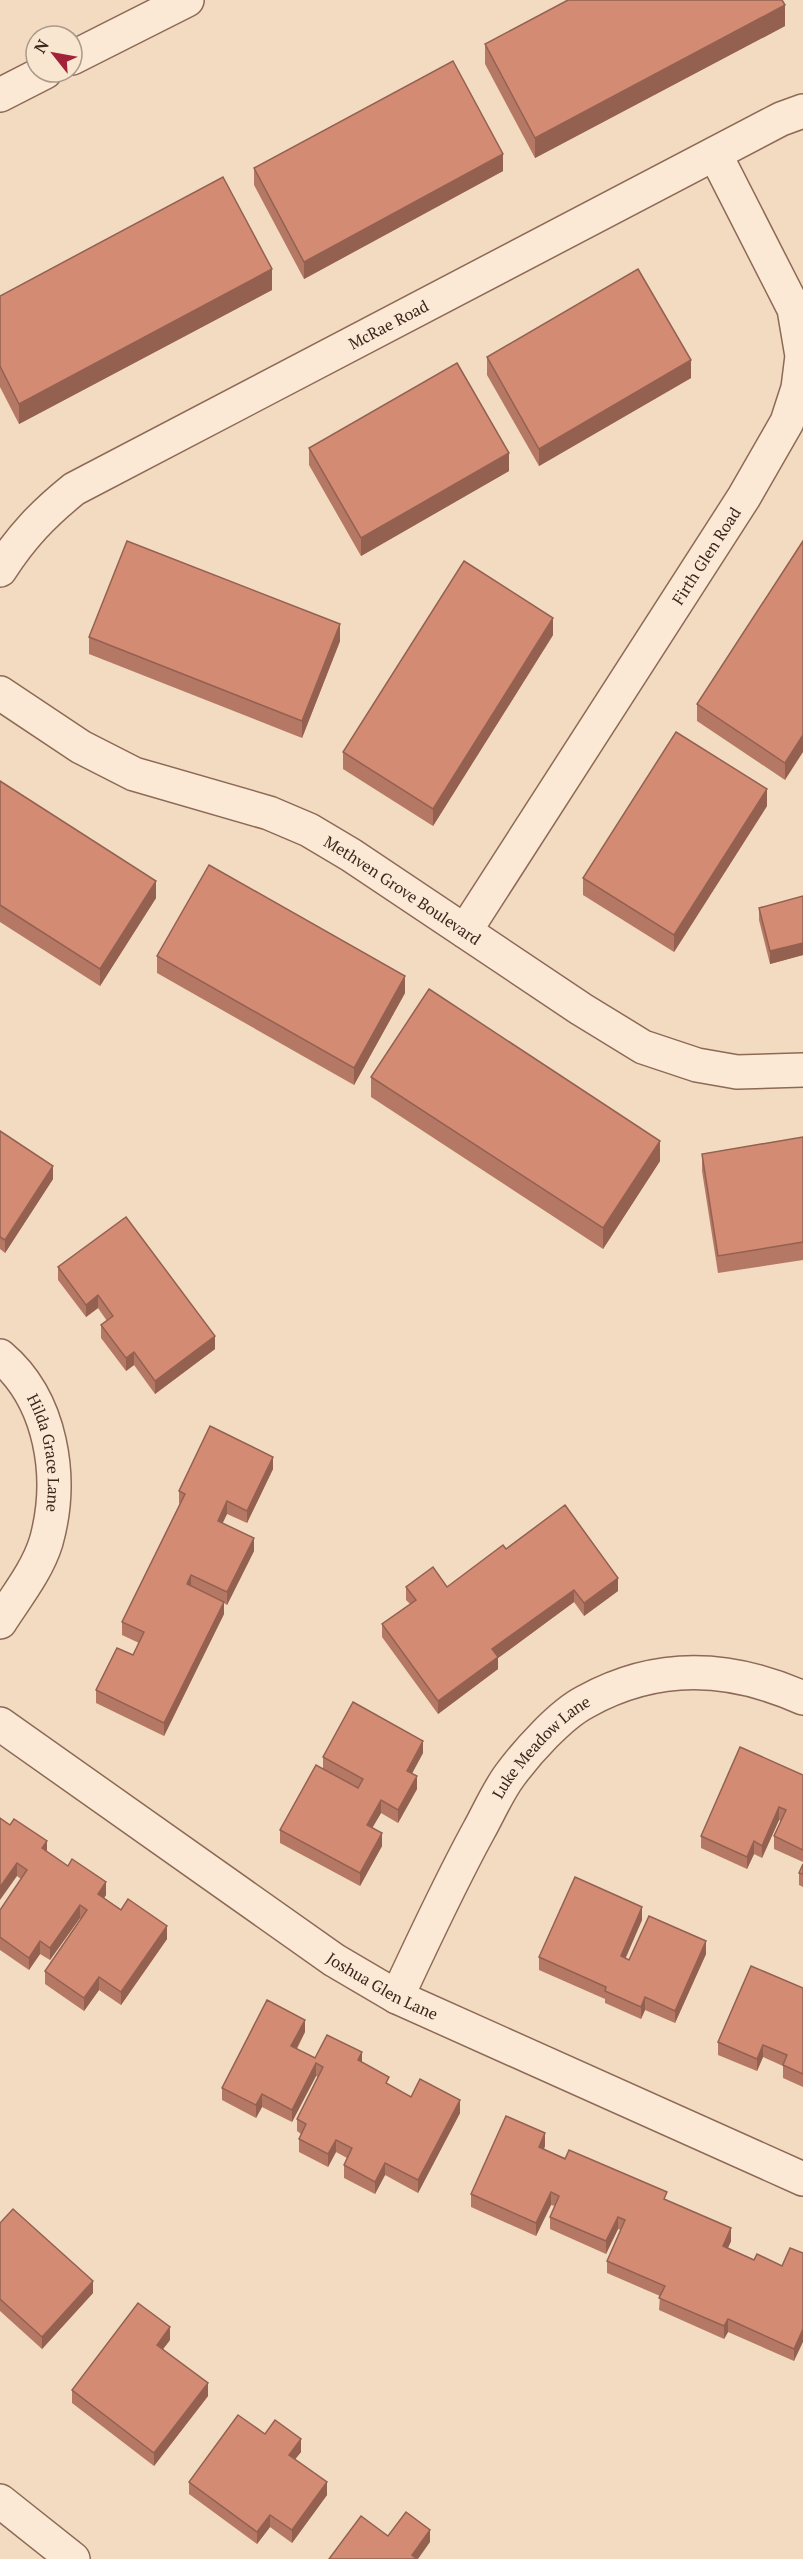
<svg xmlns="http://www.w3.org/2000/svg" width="803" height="2559" viewBox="0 0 803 2559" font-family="'PT Serif',serif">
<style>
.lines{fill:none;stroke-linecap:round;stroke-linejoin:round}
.minor-casing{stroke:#8d6a57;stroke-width:36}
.minor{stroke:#fce9d5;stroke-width:33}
.wall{fill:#b57864}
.shaded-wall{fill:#946151}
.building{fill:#d38b74;stroke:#946151;stroke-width:1.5}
.labels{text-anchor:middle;stroke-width:5;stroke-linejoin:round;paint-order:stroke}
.street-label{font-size:16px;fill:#3b261c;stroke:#f8e6d1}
</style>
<rect width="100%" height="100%" fill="#f2dbc1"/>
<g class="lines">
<defs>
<g id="minor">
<path d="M72 58 187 0"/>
<path d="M0 95 45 72"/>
<path id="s1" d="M0 570C22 536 43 514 74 489L781 119 803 111"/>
<path id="s2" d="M0 693 81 747 134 774 269 813 309 830 351 855 581 1009 643 1047 697 1065 737 1072 803 1070"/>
<path id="s3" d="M465 931 744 497 787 422 798 388 802 356 794 309 715 154"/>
<path id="s4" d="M0 1356C52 1400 64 1478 46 1542 37 1571 16 1597 0 1622"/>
<path id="s5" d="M0 1724 334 1960 397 1997 803 2179"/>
<path id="s6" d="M397 1997C423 1941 449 1885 479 1830 489 1812 498 1791 510 1775 527 1752 560 1715 585 1702 657 1662 729 1665 803 1698"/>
<path d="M0 2501 73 2559"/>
</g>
</defs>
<use href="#minor" class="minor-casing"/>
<use href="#minor" class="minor"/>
</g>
<g class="wall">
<path d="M785 26 535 158 485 64V44Z"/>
<path d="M254 168 503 171 304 279 254 185Z"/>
<path d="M272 290 19 424 0 387V296Z"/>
<path d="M487 357 691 378 539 466 487 375Z"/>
<path d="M309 448 509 471 361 556 309 465Z"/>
<path d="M803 541 785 780 697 721V704Z"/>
<path d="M553 635 433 826 343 769V752Z"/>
<path d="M89 637 340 641 302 738 89 654Z"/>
<path d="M0 781 156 898 100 986 0 922Z"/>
<path d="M767 806 674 952 583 895V878Z"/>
<path d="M803 896V955L770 964 759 920V908Z"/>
<path d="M157 956 405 993 354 1085 157 973Z"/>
<path d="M371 1077 660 1161 603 1249 371 1097Z"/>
<path d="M0 1131 53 1179 5 1253 0 1249Z"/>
<path d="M803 1137V1260L718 1273 702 1171V1154Z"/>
<path d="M58 1267 215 1349 155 1394 134 1365 126 1371 101 1338V1325L107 1321 98 1308 86 1317 58 1280Z"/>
<path d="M273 1469 247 1523 227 1514 222 1523 254 1551 227 1605 224 1603V1614L164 1736 96 1703V1690L133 1655 139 1643 122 1635V1622L180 1504 179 1503V1491Z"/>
<path d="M506 1549 618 1591 584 1616 574 1602 498 1658V1669L438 1714 382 1637V1624L410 1604 406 1600V1587H447Z"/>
<path d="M423 1753 412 1773 417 1789 398 1823 381 1813 372 1828 382 1846 360 1886 280 1843V1830L323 1769V1757Z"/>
<path d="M803 1775V1862L774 1849V1836L781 1821 779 1820 762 1858 754 1854 747 1869 701 1848V1836Z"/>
<path d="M0 1818 106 1895 104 1898 167 1939 121 2005 99 1990 84 2011 45 1984V1971L81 1919 80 1918 50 1960 40 1954 29 1970 0 1950V1910L21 1879 17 1876Z"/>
<path d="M803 1864V1887L799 1885V1873Z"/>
<path d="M642 1920 625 1958 629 1960 706 1954 675 2023 645 2010 641 2019 605 2003V1999L539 1970V1957Z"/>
<path d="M803 1988V2087L783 2078V2066L763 2057 757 2071 718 2055V2042Z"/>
<path d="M305 2032 297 2049 315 2058 362 2062 389 2085 411 2097 460 2113 418 2193 385 2175 375 2194 344 2178V2165L347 2158 336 2152 328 2167 299 2152V2139L301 2134 297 2131V2119L318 2077 316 2076 292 2122 262 2107 256 2118 222 2100V2088Z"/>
<path d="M545 2146 544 2149 667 2200 731 2241 728 2248 754 2260 782 2266 803 2253 794 2361 728 2332 724 2339 659 2310 660 2296 607 2273V2261L621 2230 618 2229 606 2254 550 2229V2217L555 2206 551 2205 536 2236 471 2207V2194Z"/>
<path d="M0 2223 93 2293 42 2349 0 2311Z"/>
<path d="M170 2340 163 2349 208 2396 154 2466 72 2403V2390Z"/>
<path d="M265 2434 301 2452 295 2459 327 2495 292 2543 270 2527 257 2544 189 2494V2482Z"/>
</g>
<g class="shaded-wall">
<path d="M785 5V26L535 158V138Z"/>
<path d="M503 154V171L304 279V262Z"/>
<path d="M272 269V290L19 424V404Z"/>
<path d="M691 360V378L539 466V449Z"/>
<path d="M509 453V471L361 556V538Z"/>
<path d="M553 618V635L433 826V809Z"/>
<path d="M340 624V641L302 738V721Z"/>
<path d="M803 735V752L785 780V763Z"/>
<path d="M767 789V806L674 952V935Z"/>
<path d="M156 881V898L100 986V969Z"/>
<path d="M803 943V955L770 964V951Z"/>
<path d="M405 976V993L354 1085V1068Z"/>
<path d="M660 1141V1161L603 1249V1228Z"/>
<path d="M53 1166V1179L5 1253V1240Z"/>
<path d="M98 1295V1308L86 1317V1305Z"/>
<path d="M215 1336V1349L155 1394V1381Z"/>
<path d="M134 1352V1365L126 1371V1358Z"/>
<path d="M273 1457V1469L247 1523V1511Z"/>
<path d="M227 1501V1514L218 1533V1521Z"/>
<path d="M254 1538V1551L227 1605V1592Z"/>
<path d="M191 1575V1587L187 1584Z"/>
<path d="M618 1578V1591L584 1616V1603Z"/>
<path d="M574 1590V1602L498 1658V1669L438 1714V1701L492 1649Z"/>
<path d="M224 1602V1614L164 1736V1723Z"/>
<path d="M423 1741V1753L407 1783V1771Z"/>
<path d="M417 1776V1789L398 1823V1810Z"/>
<path d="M381 1800V1813L367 1837V1825Z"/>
<path d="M779 1807V1820L762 1858V1846Z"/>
<path d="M382 1833V1846L360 1886V1873Z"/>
<path d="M47 1841V1854L42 1848Z"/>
<path d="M754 1841V1854L747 1869V1857Z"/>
<path d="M17 1863V1876L0 1900V1887Z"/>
<path d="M106 1882V1895L98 1907V1894Z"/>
<path d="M80 1905V1918L50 1960V1948Z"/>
<path d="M642 1907V1920L621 1969V1956Z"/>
<path d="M167 1926V1939L121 2005V1992Z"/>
<path d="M40 1941V1954L29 1970V1958Z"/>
<path d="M706 1941V1954L675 2023V2011Z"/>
<path d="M99 1977V1990L84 2011V1998Z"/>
<path d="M645 1997V2010L641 2019V2007Z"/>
<path d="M305 2020V2032L291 2058V2046Z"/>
<path d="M763 2045V2057L757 2071V2059Z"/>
<path d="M362 2052V2065L358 2060Z"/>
<path d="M316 2063V2076L292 2122V2110Z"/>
<path d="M262 2094V2107L256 2118V2105Z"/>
<path d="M460 2100V2113L418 2193V2180Z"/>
<path d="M545 2133V2146L539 2160V2147Z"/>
<path d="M336 2140V2152L328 2167V2154Z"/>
<path d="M385 2163V2175L375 2194V2182Z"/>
<path d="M551 2192V2205L536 2236V2223Z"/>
<path d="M618 2217V2229L606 2254V2241Z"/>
<path d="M731 2228V2241L723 2259V2246Z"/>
<path d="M93 2281V2293L42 2349V2337Z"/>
<path d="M728 2319V2332L724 2339V2326Z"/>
<path d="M170 2327V2340L157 2357V2345Z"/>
<path d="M803 2329V2342L794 2361V2349Z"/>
<path d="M208 2383V2396L154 2466V2453Z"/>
<path d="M301 2439V2452L289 2467V2455Z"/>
<path d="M327 2482V2495L292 2543V2530Z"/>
<path d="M270 2515V2527L257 2544V2532Z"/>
<path d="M430 2530V2542L418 2559H412V2555Z"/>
</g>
<g class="building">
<path d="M568 0H782L785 5 535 138 485 44Z"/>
<path d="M453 61 503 154 304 262 254 168Z"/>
<path d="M223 177 272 269 19 404 0 366V296Z"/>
<path d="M638 269 691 360 539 449 487 357Z"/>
<path d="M457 363 509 453 361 538 309 448Z"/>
<path d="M127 541 340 624 302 721 89 637Z"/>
<path d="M803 541V735L785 763 697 704Z"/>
<path d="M464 561 553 618 433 809 343 752Z"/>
<path d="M676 732 767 789 674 935 583 878Z"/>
<path d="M0 781 156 881 100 969 0 905Z"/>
<path d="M209 865 405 976 354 1068 157 956Z"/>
<path d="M803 896V943L770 951 759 908Z"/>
<path d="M429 989 660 1141 603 1228 371 1077Z"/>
<path d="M0 1131 53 1166 5 1240 0 1237Z"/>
<path d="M803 1137V1242L718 1256 702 1154Z"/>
<path d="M126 1217 215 1336 155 1381 134 1352 126 1358 101 1325 113 1316 98 1295 86 1305 58 1267Z"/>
<path d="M210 1426 273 1457 247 1511 227 1501 218 1521 254 1538 227 1592 191 1575 187 1584 224 1602 164 1723 96 1690 117 1648 133 1655 144 1632 122 1622 185 1494 179 1491Z"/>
<path d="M565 1505 618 1578 584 1603 574 1590 492 1649 498 1657 438 1701 382 1624 416 1600 406 1587 433 1567 447 1587 503 1545 506 1549Z"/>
<path d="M353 1702 423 1741 407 1771 417 1776 398 1810 381 1800 367 1825 382 1833 360 1873 280 1830 316 1765 358 1788 363 1779 323 1757Z"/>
<path d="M740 1747 803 1775V1850L774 1836 786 1810 779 1807 762 1846 754 1841 747 1857 701 1836Z"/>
<path d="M0 1818 10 1825 14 1819 47 1841 42 1848 68 1866 72 1859 106 1882 98 1894 121 1910 128 1899 167 1926 121 1992 99 1977 84 1998 45 1971 87 1910 80 1905 50 1948 40 1941 29 1958 0 1937V1910L27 1870 17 1863 0 1887Z"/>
<path d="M803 1864V1874L799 1873Z"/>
<path d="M575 1877 642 1907 621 1956 629 1960 649 1916 706 1941 675 2011 645 1997 641 2007 605 1991 606 1987 539 1957Z"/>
<path d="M751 1966 803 1988V2074L783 2065 787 2055 763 2045 757 2059 718 2042Z"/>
<path d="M267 2000 305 2020 291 2046 315 2058 327 2035 362 2052 358 2060 389 2077 386 2083 411 2097 420 2079 460 2100 418 2180 385 2163 375 2182 344 2165 352 2148 336 2140 328 2154 299 2139 306 2124 297 2119 323 2067 316 2063 292 2110 262 2094 256 2105 222 2088Z"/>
<path d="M506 2116 545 2133 539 2147 565 2159 569 2150 667 2192 664 2199 731 2228 723 2246 754 2260 757 2254 782 2266 790 2248 803 2253V2329L794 2349 728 2319 724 2326 659 2298 665 2286 607 2261 625 2220 618 2217 606 2241 550 2217 559 2196 551 2192 536 2223 471 2194Z"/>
<path d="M13 2209 93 2281 42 2337 0 2299V2223Z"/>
<path d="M138 2303 170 2327 157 2345 208 2383 154 2453 72 2390Z"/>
<path d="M238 2415 265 2434 275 2420 301 2439 289 2455 327 2482 292 2530 270 2515 257 2532 189 2482Z"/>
<path d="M406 2512 430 2530 412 2555 417 2559H329L361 2516 388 2536Z"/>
</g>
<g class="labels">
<g class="street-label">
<text dy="6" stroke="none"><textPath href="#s1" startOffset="465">McRae Road</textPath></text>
<text dy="6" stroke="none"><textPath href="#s3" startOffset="446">Firth Glen Road</textPath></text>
<text dy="6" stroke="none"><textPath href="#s2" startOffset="452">Methven Grove Boulevard</textPath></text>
<text dy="6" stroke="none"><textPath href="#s4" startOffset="111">Hilda Grace Lane</textPath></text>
<text dy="6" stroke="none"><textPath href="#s6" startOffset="291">Luke Meadow Lane</textPath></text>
<text dy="6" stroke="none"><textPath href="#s5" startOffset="464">Joshua Glen Lane</textPath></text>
</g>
</g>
<g transform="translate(54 54) rotate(301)"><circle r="28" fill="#f8e6d1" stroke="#ac9989" stroke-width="1.5"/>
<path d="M0-4.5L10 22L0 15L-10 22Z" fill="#a12239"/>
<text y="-9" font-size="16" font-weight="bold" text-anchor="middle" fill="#3b261c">N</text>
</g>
</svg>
